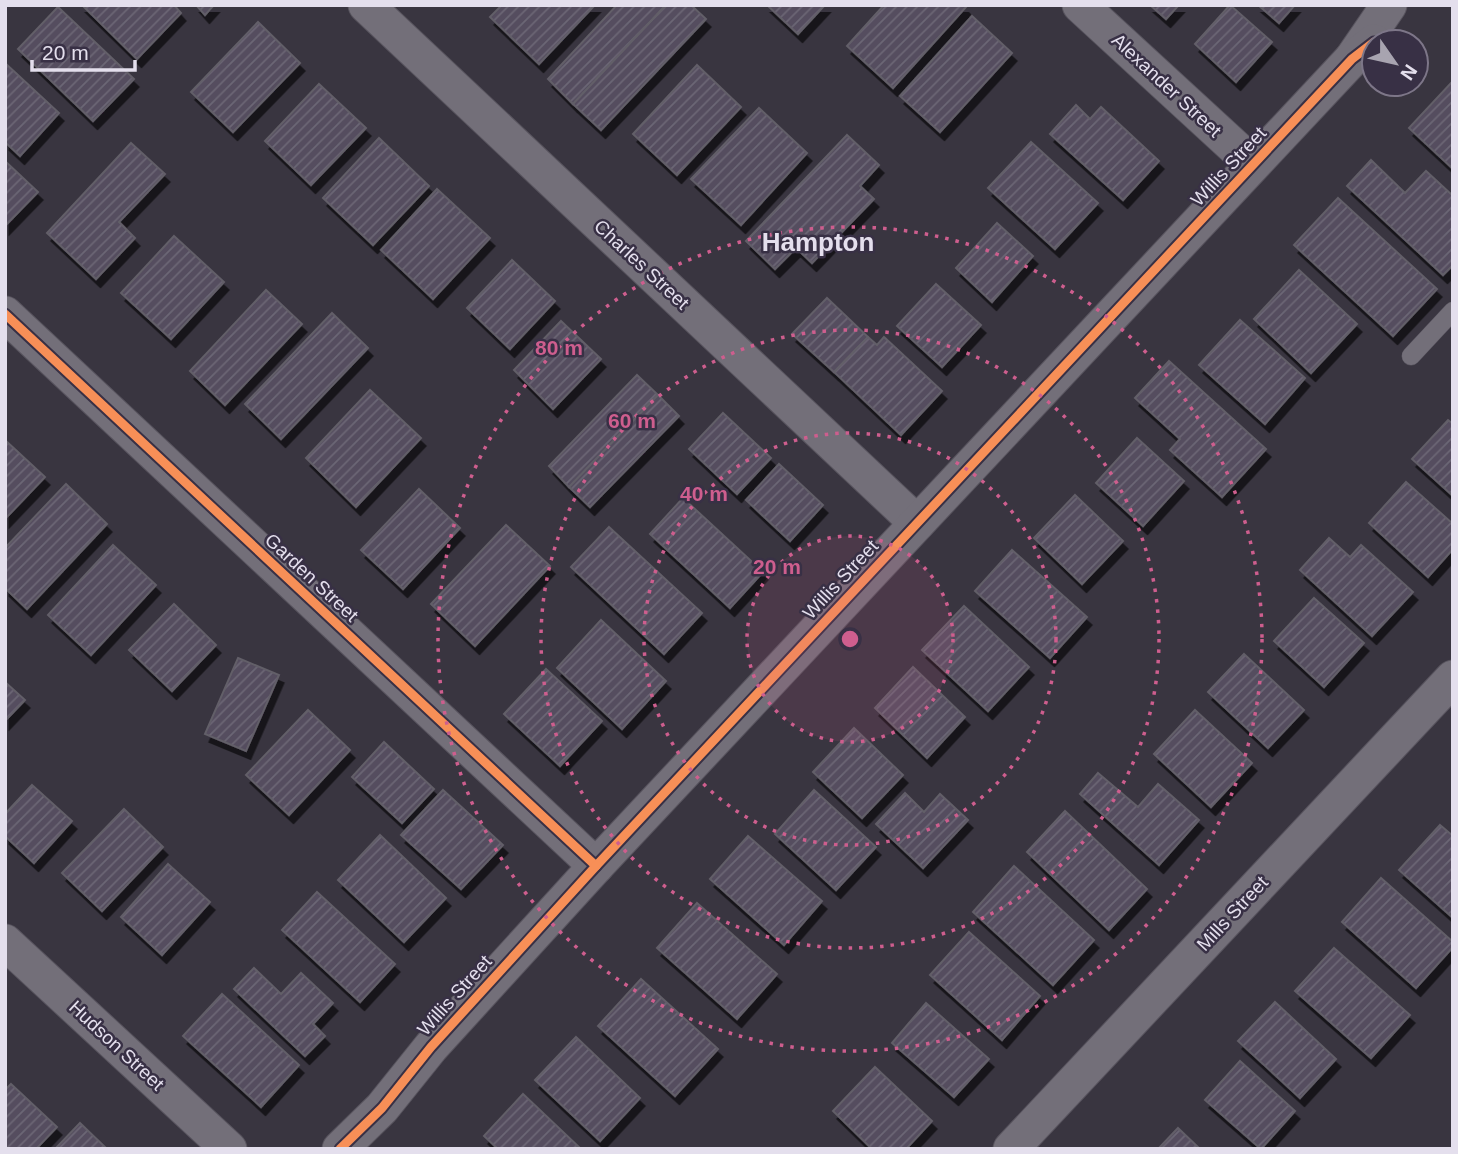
<svg xmlns="http://www.w3.org/2000/svg" width="1458" height="1154" viewBox="0 0 1458 1154" font-family="Arial,sans-serif">
<style>
.building{fill:url(#building-hatch);stroke:#625e68;stroke-width:2;filter:url(#shadow)}
.lines{fill:none;stroke-linecap:round;stroke-linejoin:round}
.service-casing{stroke:#58545e;stroke-width:19}
.minor-casing{stroke:#58545e;stroke-width:37}
.service{stroke:#736f79;stroke-width:18}
.minor{stroke:#736f79;stroke-width:35}
.cycleway-casing{stroke:#383045;stroke-width:13}
.cycleway{stroke:#f78f57;stroke-width:9}
.ring{fill:none;stroke:#ce5e8e;stroke-width:3.5;stroke-dasharray:3.5 7}
.labels{text-anchor:middle;stroke-width:5;stroke-linejoin:round;paint-order:stroke}
.street-label{font-size:19px;fill:#e4dfed;stroke:#383045}
.district-label{font-size:26px;font-weight:bold;fill:#e4dfed;stroke:#383045}
.centre{fill:#ce5e8e;stroke:#383045;stroke-width:3.5}
.ring-label{font-size:21px;text-anchor:middle;font-weight:bold;fill:#ce5e8e;stroke:#383045;stroke-width:5;stroke-linejoin:round;paint-order:stroke}
</style>
<defs>
<pattern id="building-hatch" width="6" height="6" patternUnits="userSpaceOnUse" patternTransform="scale(1.75)"><rect width="6" height="6" fill="#544d5e"/><path d="M-1 1l2-2M0 6l6-6M5 7l2-2" fill="none" stroke="#6c6675"/></pattern>
<filter id="shadow"><feDropShadow dx="4.5" dy="8" stdDeviation="0" flood-color="#0009"/></filter>
</defs>
<rect width="100%" height="100%" fill="#393540"/>
<g class="building">
<path d="M82 5H174L181 13 137 59Z"/>
<path d="M196 5H214L205 15Z"/>
<path d="M502 5H595L539 64 490 17Z"/>
<path d="M617 5H666L573 104 548 79Z"/>
<path d="M666 5H691L706 19 601 130 573 104Z"/>
<path d="M767 5H825L798 34Z"/>
<path d="M884 5H964L966 7 893 88 847 46Z"/>
<path d="M1150 5H1179L1166 19Z"/>
<path d="M1230 5 1272 42 1236 82 1195 44Z"/>
<path d="M1258 5H1295L1279 23Z"/>
<path d="M58 7 134 79 93 121 18 49Z"/>
<path d="M972 16 1012 53 940 132 900 96Z"/>
<path d="M258 22 300 63 233 132 191 92Z"/>
<path d="M5 63 59 113 20 156 5 142Z"/>
<path d="M697 65 741 107 677 175 633 134Z"/>
<path d="M1452 82 1453 83V169L1409 128Z"/>
<path d="M319 84 366 128 311 185 265 141Z"/>
<path d="M1076 105 1090 119 1101 107 1159 161 1123 200 1050 134Z"/>
<path d="M759 108 807 153 741 225 691 179Z"/>
<path d="M847 135 879 165 860 186 874 199 812 263 796 248 775 269 746 241Z"/>
<path d="M379 138 429 186 373 245 323 198Z"/>
<path d="M1031 142 1098 203 1055 249 988 188Z"/>
<path d="M131 143 165 174 119 222 135 238 96 279 47 233Z"/>
<path d="M1371 160 1405 193 1426 171 1453 196V265L1443 275 1347 186Z"/>
<path d="M5 161 38 192 5 226Z"/>
<path d="M437 189 490 238 433 299 381 250Z"/>
<path d="M1338 198 1437 289 1393 336 1294 245Z"/>
<path d="M997 223 1033 256 992 302 956 268Z"/>
<path d="M174 236 224 282 171 339 121 293Z"/>
<path d="M512 260 555 301 510 349 467 308Z"/>
<path d="M1299 270 1357 324 1311 373 1254 319Z"/>
<path d="M936 284 981 325 942 367 897 326Z"/>
<path d="M266 290 302 324 225 405 190 371Z"/>
<path d="M827 298 868 337 834 372 792 334Z"/>
<path d="M332 313 368 348 281 439 245 404Z"/>
<path d="M1240 320 1305 378 1265 424 1199 365Z"/>
<path d="M561 321 601 359 553 409 514 370Z"/>
<path d="M868 337 877 345 884 337 942 391 901 435 834 372Z"/>
<path d="M1169 361 1266 449 1222 497 1170 450 1180 439 1135 398Z"/>
<path d="M637 375 658 395 569 487 549 466Z"/>
<path d="M370 390 421 438 356 507 306 458Z"/>
<path d="M658 395 679 416 590 507 569 487Z"/>
<path d="M723 413 771 458 737 494 689 449Z"/>
<path d="M1448 420 1453 424V496L1412 459Z"/>
<path d="M1137 438 1184 481 1143 526 1096 483Z"/>
<path d="M5 440 45 477 5 519Z"/>
<path d="M779 464 823 505 790 541 746 500Z"/>
<path d="M1406 482 1453 524V549L1428 577 1369 523Z"/>
<path d="M66 484 107 524 27 609 5 588V548Z"/>
<path d="M419 489 460 528 403 589 361 550Z"/>
<path d="M1075 495 1123 541 1082 584 1034 538Z"/>
<path d="M683 498 763 572 730 608 650 534Z"/>
<path d="M506 525 550 566 475 646 431 604Z"/>
<path d="M609 527 702 613 664 654 571 567Z"/>
<path d="M1329 538 1350 557 1361 545 1413 592 1372 636 1300 570Z"/>
<path d="M113 545 156 585 91 655 48 615Z"/>
<path d="M1012 550 1087 617 1050 658 975 591Z"/>
<path d="M1314 598 1364 643 1324 687 1274 641Z"/>
<path d="M174 604 216 645 172 691 129 650Z"/>
<path d="M964 606 1029 667 988 711 922 650Z"/>
<path d="M601 620 666 681 622 729 557 668Z"/>
<path d="M1244 654 1304 710 1268 748 1208 692Z"/>
<path d="M238 658 279 675 246 751 205 734Z"/>
<path d="M913 667 965 717 927 758 875 708Z"/>
<path d="M546 669 602 721 560 766 504 714Z"/>
<path d="M5 682 25 700 5 721Z"/>
<path d="M308 710 350 750 289 815 246 775Z"/>
<path d="M1195 710 1252 763 1211 807 1154 754Z"/>
<path d="M854 728 903 775 862 818 813 772Z"/>
<path d="M384 742 434 789 402 823 352 777Z"/>
<path d="M1098 773 1138 807 1158 784 1199 820 1159 865 1080 794Z"/>
<path d="M32 785 72 821 34 863 5 836V814Z"/>
<path d="M443 790 503 845 461 889 401 835Z"/>
<path d="M814 790 876 847 836 890 775 834Z"/>
<path d="M905 793 924 812 940 794 968 820 923 868 876 824Z"/>
<path d="M124 809 163 847 102 911 62 873Z"/>
<path d="M1065 811 1147 889 1109 930 1027 852Z"/>
<path d="M1440 825 1453 836V918L1399 870Z"/>
<path d="M380 835 446 898 404 942 338 880Z"/>
<path d="M748 836 822 901 784 945 710 879Z"/>
<path d="M168 864 210 902 162 955 121 917Z"/>
<path d="M1014 866 1094 940 1053 985 973 912Z"/>
<path d="M1381 878 1453 942V947L1416 988 1342 922Z"/>
<path d="M317 892 395 964 360 1002 282 930Z"/>
<path d="M697 903 777 974 737 1019 657 948Z"/>
<path d="M969 932 1040 996 1002 1040 930 975Z"/>
<path d="M1334 948 1410 1015 1371 1058 1295 991Z"/>
<path d="M254 968 281 994 301 973 333 1003 313 1024 325 1036 305 1056 234 989Z"/>
<path d="M641 979 718 1049 675 1096 598 1026Z"/>
<path d="M222 994 299 1065 261 1107 183 1036Z"/>
<path d="M1275 1002 1336 1059 1300 1098 1238 1041Z"/>
<path d="M926 1003 989 1059 954 1097 892 1043Z"/>
<path d="M576 1037 640 1098 600 1141 535 1080Z"/>
<path d="M1240 1061 1295 1111 1261 1149 1205 1100Z"/>
<path d="M875 1067 932 1121 906 1149H872L833 1111Z"/>
<path d="M11 1084 57 1127 36 1149H5V1090Z"/>
<path d="M523 1094 581 1149H498L484 1136Z"/>
<path d="M80 1123 107 1149H55Z"/>
<path d="M1178 1128 1200 1149H1158Z"/>
</g>
<g class="lines">
<defs>
<path id="service" d="M1411 356 1453 311"/>
<g id="minor">
<path d="M366 5 917 523"/>
<path d="M1080 5 1253 164"/>
<path d="M1352 59 1389 5"/>
<path d="M5 314 596 866"/>
<path d="M5 942 229 1149"/>
<path d="M340 1149 382 1108 431 1047 596 866 1352 59 1374 42"/>
<path d="M1011 1149 1453 678"/>
</g>
</defs>
<use href="#service" class="service-casing"/>
<use href="#minor" class="minor-casing"/>
<use href="#service" class="service"/>
<use href="#minor" class="minor"/>
<defs>
<g id="cycleway">
<path d="M5 314 596 866"/>
<path d="M340 1149 382 1108 431 1047 596 866 1352 59 1374 42"/>
</g>
</defs>
<use href="#cycleway" class="cycleway-casing"/>
<use href="#cycleway" class="cycleway"/>
</g>
<circle cx="850" cy="639" r="103" fill="#ce5e8e" fill-opacity=".12"/>
<g class="ring">
<circle cx="850" cy="639" r="103"/>
<circle cx="850" cy="639" r="206"/>
<circle cx="850" cy="639" r="309"/>
<circle cx="850" cy="639" r="412"/>
</g>
<g class="labels">
<g class="street-label">
<text transform="translate(1167 85) rotate(43)" y="7">Alexander Street</text>
<text transform="translate(1228 166) rotate(-47)" y="7">Willis Street</text>
<text transform="translate(642 264) rotate(43)" y="7">Charles Street</text>
<text transform="translate(312 577) rotate(43)" y="7">Garden Street</text>
<text transform="translate(840 579) rotate(-47)" y="7">Willis Street</text>
<text transform="translate(1232 913) rotate(-47)" y="7">Mills Street</text>
<text transform="translate(454 995) rotate(-48)" y="7">Willis Street</text>
<text transform="translate(117 1045) rotate(43)" y="7">Hudson Street</text>
</g>
<g class="district-label">
<text x="818" y="251">Hampton</text>
</g>
</g>
<circle cx="850" cy="639" r="10" class="centre"/>
<g class="ring-label">
<text x="559" y="355">80 m</text>
<text x="632" y="428">60 m</text>
<text x="704" y="501">40 m</text>
<text x="777" y="574">20 m</text>
</g>
<rect width="1458" height="1154" fill="none" stroke="#e4dfed" stroke-width="14"/>
<g transform="translate(1395 63) rotate(124)"><circle r="33" fill="#383045" stroke="#7d7688" stroke-width="2"/>
<path d="M0-5L12 26L0 18L-12 26Z" fill="#a8a4b0"/>
<text y="-10" font-size="19" font-weight="bold" text-anchor="middle" fill="#e4dfed">N</text>
</g>
<path d="M32 60v10h103v-10" fill="none" stroke="#e4dfed" stroke-width="3.5"/>
<text x="42" y="60" font-size="21" fill="#e4dfed" stroke="#383045" stroke-width="5" paint-order="stroke">20 m</text>
</svg>
